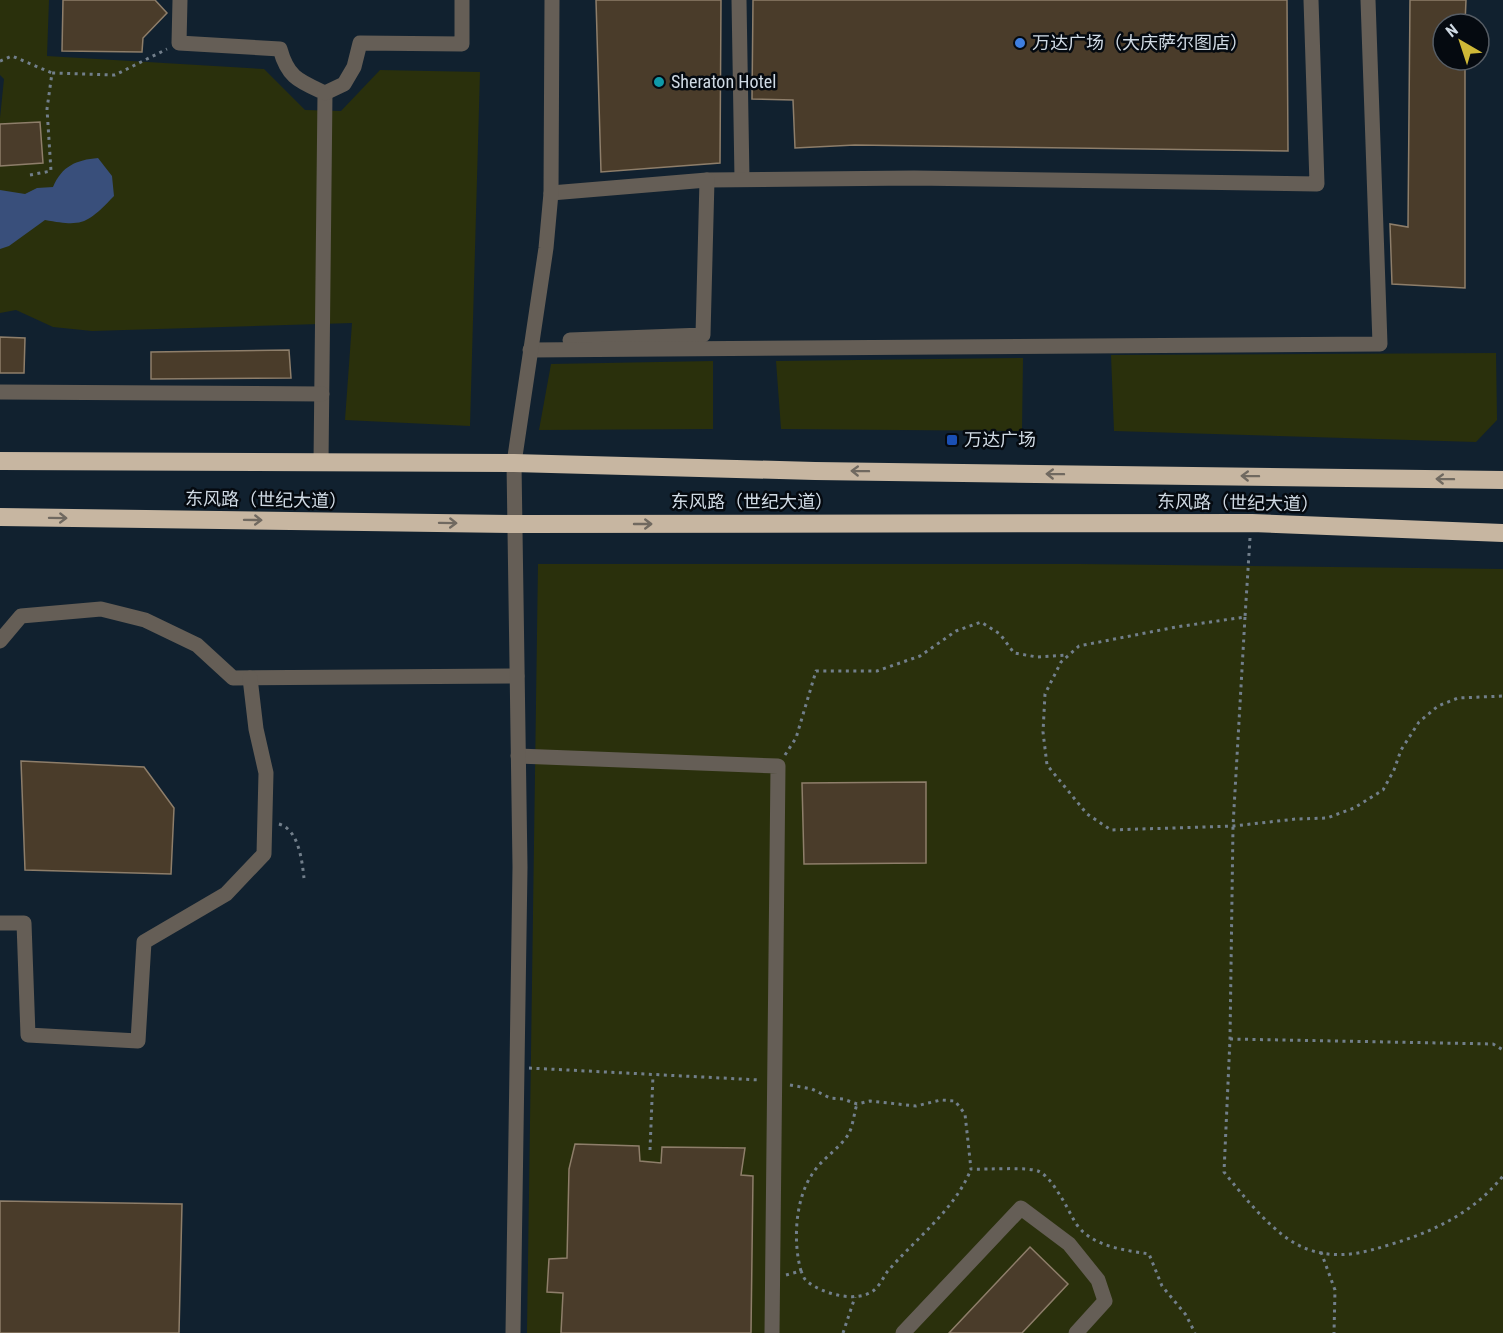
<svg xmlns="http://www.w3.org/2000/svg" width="1503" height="1333" viewBox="0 0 1503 1333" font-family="'Roboto Condensed','Noto Sans SC',sans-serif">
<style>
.green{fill:#2a300c}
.water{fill:#394f7b}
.building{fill:#4a3c2a;stroke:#8e7e6a;stroke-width:1.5}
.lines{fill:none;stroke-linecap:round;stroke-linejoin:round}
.path{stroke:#727f8b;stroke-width:3;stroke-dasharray:3 4.5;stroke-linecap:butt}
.minor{stroke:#655e56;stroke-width:15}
.highway{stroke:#c7b6a1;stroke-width:18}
.oneway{stroke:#706960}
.shop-dot{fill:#3f7fe0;stroke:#050a10;stroke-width:2}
.culture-dot{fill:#0f9aa8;stroke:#050a10;stroke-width:2}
.transit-dot{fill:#1a4fb4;stroke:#050a10;stroke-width:2}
.labels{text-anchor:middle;stroke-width:5;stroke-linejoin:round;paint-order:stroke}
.poi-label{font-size:18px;fill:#d0dae4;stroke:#050a10;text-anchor:start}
.street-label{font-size:18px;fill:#d0dae4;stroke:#050a10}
</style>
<rect width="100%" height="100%" fill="#11212f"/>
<g class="green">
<path d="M0 0H49L47 56 264 69 305 110 341 111 380 70 480 72 470 426 345 420 352 323 92 331 53 327 16 310 0 313V118L4 79 0 75Z"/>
<path d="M1496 353 1497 420 1476 442 1114 431 1111 355Z"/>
<path d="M1023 358 1022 431 781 429 776 361Z"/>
<path d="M713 361V429L539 430 551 364Z"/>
<path d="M538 564H1081L1503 569V1333H527Z"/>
</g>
<path class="water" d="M98 158 112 176 114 196C87 224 83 227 45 220L9 246 0 249V190L25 194 37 188 53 187C62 166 76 160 98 158Z"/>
<g class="building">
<path d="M63 0H155L167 13 143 38 142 52 62 51Z"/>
<path d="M596 0H721L720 163 601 172Z"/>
<path d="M753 0H1287L1288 151 855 145 795 148 793 100 752 99Z"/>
<path d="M1410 0H1466L1465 24H1443V60H1465V288L1392 284 1390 224 1408 227Z"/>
<path d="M40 122 43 163 0 166V124Z"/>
<path d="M0 337 25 338 24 373H0Z"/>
<path d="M289 350 291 378 151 379V352Z"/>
<path d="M21 761 144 767 174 808 171 874 25 870Z"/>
<path d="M926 782V863L804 864 802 783Z"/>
<path d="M575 1144 639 1146 640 1161 661 1163 662 1147 745 1148 741 1175 753 1176 751 1333H561L563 1293 547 1292 549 1259 567 1258 569 1169Z"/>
<path d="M0 1201 182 1204 179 1333H0Z"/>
<path d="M1030 1247 1068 1284 1022 1333H949Z"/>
</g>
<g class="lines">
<g class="path">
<path d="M0 61 12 56 52 73"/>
<path d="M30 175 51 171 47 109 52 73 115 75 167 49"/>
<path d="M1250 538 1245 617 1176 627 1079 646 1061 662 1045 694 1043 732 1047 765 1087 814 1111 830 1233 826 1296 819 1327 818 1354 808 1383 790 1394 770 1401 750 1419 722 1438 706 1458 698 1503 696"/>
<path d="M1245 617 1233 826 1230 1039 1224 1172C1245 1198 1275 1237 1307 1249 1338 1260 1363 1253 1392 1244 1435 1231 1474 1212 1503 1176"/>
<path d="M785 755 796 738 816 671H877L920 656 956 631 981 622 1000 634 1014 653 1037 657 1068 655"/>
<path d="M279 824C299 830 302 861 304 878"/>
<path d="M1230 1039 1493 1044 1503 1050"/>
<path d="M529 1068 760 1080"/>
<path d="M790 1085 812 1089 830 1098 843 1099 857 1104 870 1101 916 1106 941 1100 955 1101 965 1114 971 1169C986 1170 1030 1166 1040 1172 1049 1177 1056 1189 1061 1197 1067 1206 1071 1216 1077 1225 1093 1247 1125 1250 1149 1254L1162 1286 1186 1315 1195 1333"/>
<path d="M650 1150 653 1075"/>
<path d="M1321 1252 1335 1290 1334 1333"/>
<path d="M801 1271C793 1243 795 1201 811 1176 820 1160 838 1150 848 1135 853 1127 854 1113 857 1104"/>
<path d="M786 1275 801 1271C803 1275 804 1280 808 1282 823 1294 856 1303 873 1291 879 1287 883 1278 887 1272 915 1239 955 1210 971 1169"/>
<path d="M843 1333 855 1297"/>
</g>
<g class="minor">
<path d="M180 0 179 43 280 49C288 78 299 81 325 93L321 463"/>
<path d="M739 0 742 179"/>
<path d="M325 93 344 84 354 67 360 43 462 44V0"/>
<path d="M707 180 914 178 1317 184 1311 0"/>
<path d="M551 193 707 180 703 335 570 340"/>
<path d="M530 350 1380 344 1368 0"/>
<path d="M0 392 322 394"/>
<path d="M0 641 21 616 101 609 145 620 197 645 233 678 517 676"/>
<path d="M518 756 778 766 772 1333"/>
<path d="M0 923H24L28 1035 138 1041 144 942 226 894 264 854 266 773 256 729 250 678"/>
<path d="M513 1333 520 867 514 463 546 248 551 193 552 0"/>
<path d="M903 1333 1021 1208 1069 1244 1098 1280 1105 1301 1076 1333"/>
</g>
<g class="highway">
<path d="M0 461 514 463 815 471 1503 480"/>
<path d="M0 517 515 524 1252 523 1503 533"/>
</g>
</g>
<defs><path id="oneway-shaft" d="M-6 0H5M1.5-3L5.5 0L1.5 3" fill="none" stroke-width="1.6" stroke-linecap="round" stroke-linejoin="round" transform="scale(1.5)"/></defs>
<g class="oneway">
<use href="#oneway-shaft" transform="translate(860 471) rotate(-179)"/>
<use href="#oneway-shaft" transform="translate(1055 474) rotate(-179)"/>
<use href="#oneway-shaft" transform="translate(1250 476) rotate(-179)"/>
<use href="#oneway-shaft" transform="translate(1445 479) rotate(-179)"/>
<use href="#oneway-shaft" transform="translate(58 518) rotate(1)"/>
<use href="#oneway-shaft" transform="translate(253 520) rotate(1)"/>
<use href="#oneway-shaft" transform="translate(448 523) rotate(1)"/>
<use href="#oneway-shaft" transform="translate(643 524)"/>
</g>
<circle class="shop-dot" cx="1020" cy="43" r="6"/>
<circle class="culture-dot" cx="659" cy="82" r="6"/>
<rect class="transit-dot" x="946" y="434" width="12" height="12" rx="3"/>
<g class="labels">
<g class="poi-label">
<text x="1032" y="49">万达广场（大庆萨尔图店）</text>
<text x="671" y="88">Sheraton Hotel</text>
<text x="964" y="446">万达广场</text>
</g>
<g class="street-label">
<text transform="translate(266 500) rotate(1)" y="6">东风路（世纪大道）</text>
<text x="752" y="508">东风路（世纪大道）</text>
<text transform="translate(1238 503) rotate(1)" y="6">东风路（世纪大道）</text>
</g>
</g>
<g transform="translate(1461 42) rotate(321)"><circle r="28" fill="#050a10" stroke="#565d65" stroke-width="1.5"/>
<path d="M0-4.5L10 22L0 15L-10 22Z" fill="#ceb837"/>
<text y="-9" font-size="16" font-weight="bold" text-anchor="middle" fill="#d0dae4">N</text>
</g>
</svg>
